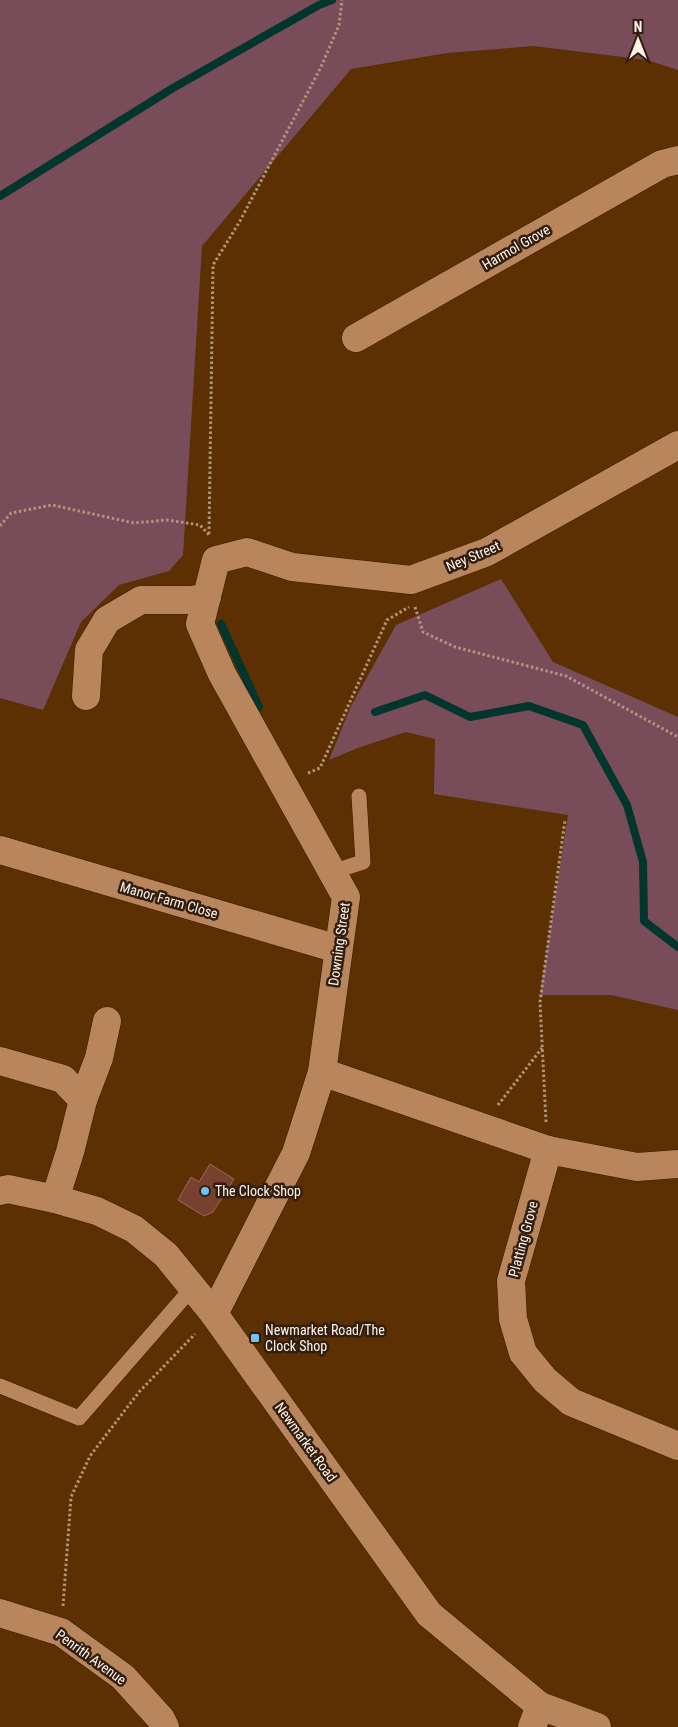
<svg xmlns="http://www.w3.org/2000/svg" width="678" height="1727" viewBox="0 0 678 1727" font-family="'Roboto Condensed',sans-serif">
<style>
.green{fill:#794c5a}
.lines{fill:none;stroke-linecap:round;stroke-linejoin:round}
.stream{stroke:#02352d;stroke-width:8}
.building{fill:#78402e;stroke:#a26653}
.service-casing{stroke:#3a1900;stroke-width:16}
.minor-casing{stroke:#3a1900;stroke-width:29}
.tertiary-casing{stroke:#3a1900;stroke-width:29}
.path{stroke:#b0957b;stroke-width:3;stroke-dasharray:2.5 2.5;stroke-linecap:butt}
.service{stroke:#b8855d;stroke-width:15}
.minor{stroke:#b8855d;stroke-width:28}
.tertiary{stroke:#b8855d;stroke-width:28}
.poi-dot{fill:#71c1f5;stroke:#321e0e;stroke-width:2}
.labels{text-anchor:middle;stroke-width:5;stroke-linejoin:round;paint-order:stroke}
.street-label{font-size:14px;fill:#fef3ea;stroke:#321e0e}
.poi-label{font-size:14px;fill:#fef3ea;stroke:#321e0e;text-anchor:start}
</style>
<rect width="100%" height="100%" fill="#5c3002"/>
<g class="green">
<path d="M0 0H678V70L647 60 534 46 447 53 351 69 202 246 183 555 169 571 119 585 81 622 43 710 0 698Z"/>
<path d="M501 579 553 662 678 717V1010L611 995H540L568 815 434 794 435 739 406 732 358 748 329 760 351 706 396 625Z"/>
</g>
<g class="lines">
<g class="stream">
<path d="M0 196 173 88 319 5 332 0"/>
<path d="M221 624 259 707"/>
<path d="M375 712 425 695 470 717 529 706 583 725 627 805 643 862 644 921 678 947"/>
</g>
</g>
<path class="building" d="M210 1164 234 1179 213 1212 204 1216 178 1200 191 1177 199 1182Z"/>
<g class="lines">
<defs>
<g id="service">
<path d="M332 872 363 862 359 796"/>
<path d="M0 1386 79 1418 193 1287"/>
</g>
<g id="minor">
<path d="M356 338 662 164 678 160"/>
<path d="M86 696 89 650 107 620 141 600H192L207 597"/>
<path d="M0 850 338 949"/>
<path d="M0 1061 63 1079 83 1100 70 1152 55 1199"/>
<path d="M322 1072 548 1150 637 1167 678 1164"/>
<path d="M83 1100 99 1058 107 1021"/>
<path d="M548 1150 511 1281 513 1319 523 1353 545 1380 571 1402 678 1446"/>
<path d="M214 1314 296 1153 322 1072 346 897 222 674 200 624 216 560 247 552 292 567 411 580 487 552 678 445"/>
<path d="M0 1613 61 1632 123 1677 161 1719 165 1727"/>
<path d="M532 1727 540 1706"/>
</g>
<path id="tertiary" d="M0 1191 8 1189 55 1199 97 1211 134 1229 166 1255 214 1314 429 1614 540 1706 597 1727"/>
</defs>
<use href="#service" class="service-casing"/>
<use href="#minor" class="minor-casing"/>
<use href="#tertiary" class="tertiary-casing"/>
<g class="path">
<path d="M0 526 11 513 52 505 134 523 167 520 200 525 209 535"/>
<path d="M209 534 213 265 240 221 321 67 339 25 342 0"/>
<path d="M415 607 423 632 455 647 566 676 678 737"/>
<path d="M308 773 320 768 387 620 409 607"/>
<path d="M498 1105 542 1048"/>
<path d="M546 1122 540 1002 565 820"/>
<path d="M63 1606 71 1497 90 1456 139 1392 195 1334"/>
</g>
<use href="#service" class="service"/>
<use href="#minor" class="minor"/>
<use href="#tertiary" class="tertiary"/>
</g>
<g class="poi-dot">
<circle cx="205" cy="1191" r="5"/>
<rect x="250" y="1333" width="10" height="10" rx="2.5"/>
</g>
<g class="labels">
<g class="street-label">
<text transform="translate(516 247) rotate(-30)" y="5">Harmol Grove</text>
<text transform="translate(473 556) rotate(-23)" y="5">Ney Street</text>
<text transform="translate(169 900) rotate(16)" y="5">Manor Farm Close</text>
<text transform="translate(339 944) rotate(-82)" y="5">Downing Street</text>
<text transform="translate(523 1239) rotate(-75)" y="5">Platting Grove</text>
<text transform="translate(306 1442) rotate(54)" y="5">Newmarket Road</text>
<text transform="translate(91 1657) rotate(36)" y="5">Penrith Avenue</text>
</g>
<g class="poi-label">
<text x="215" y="1196">The Clock Shop</text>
<text x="265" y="1335">Newmarket Road/The<tspan x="265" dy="16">Clock Shop</tspan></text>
</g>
</g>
<g transform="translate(638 40)" stroke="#321e0e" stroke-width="4" paint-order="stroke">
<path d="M0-4L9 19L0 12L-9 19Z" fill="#fef3ea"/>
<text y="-8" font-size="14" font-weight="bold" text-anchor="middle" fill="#fef3ea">N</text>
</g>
</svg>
